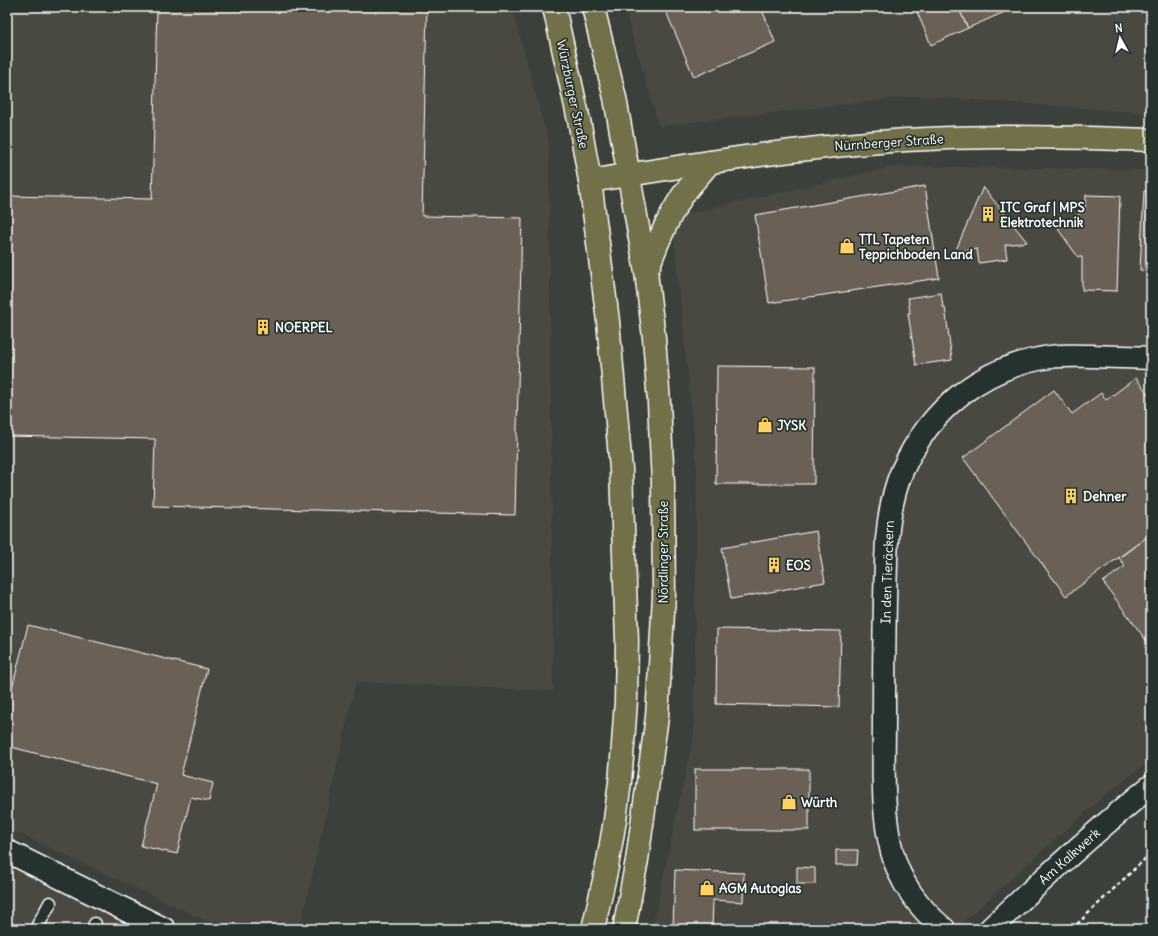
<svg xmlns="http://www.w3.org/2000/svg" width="1158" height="936" viewBox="0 0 1158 936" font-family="Delius,sans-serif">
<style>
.built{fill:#494a43}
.building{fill:#6b6057;stroke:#fff}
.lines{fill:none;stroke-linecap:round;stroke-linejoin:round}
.service-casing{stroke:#fff;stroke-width:15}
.minor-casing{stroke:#fff;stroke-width:25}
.primary-casing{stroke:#fff;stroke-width:25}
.path{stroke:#fff;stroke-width:2.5;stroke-dasharray:4 3;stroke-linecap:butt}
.service{stroke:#26332d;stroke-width:12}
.minor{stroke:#26332d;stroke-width:22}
.primary{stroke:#71704a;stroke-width:22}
.labels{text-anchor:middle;stroke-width:3.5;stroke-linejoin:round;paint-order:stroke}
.street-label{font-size:13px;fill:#fff;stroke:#26332d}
.poi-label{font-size:13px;font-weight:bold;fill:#fff;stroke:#26332d;text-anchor:start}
</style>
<rect width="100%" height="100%" fill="#3b403a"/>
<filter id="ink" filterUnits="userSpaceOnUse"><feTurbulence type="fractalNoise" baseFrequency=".025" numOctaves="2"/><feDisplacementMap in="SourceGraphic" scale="8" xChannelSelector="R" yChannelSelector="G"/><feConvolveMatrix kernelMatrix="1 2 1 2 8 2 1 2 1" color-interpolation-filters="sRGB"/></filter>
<g filter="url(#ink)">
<g class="built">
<path d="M7 7H512L549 144 553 691 356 682 300 929H224L7 828Z"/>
<path d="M624 7H1151V113L916 96 659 126Z"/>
<path d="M897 166 1151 170V760L1107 793 955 929H652L694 734 697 468 672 217Z"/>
<path d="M7 860 146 929H7Z"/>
</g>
<g class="building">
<path d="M157 7H427L422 216 522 218 515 515 153 506 155 439 7 436V196L152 199Z"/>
<path d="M664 7H761L775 42 694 77Z"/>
<path d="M915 7H958L968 28 931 45Z"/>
<path d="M958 7H1016L968 28Z"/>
<path d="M925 186 939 278 769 303 755 215Z"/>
<path d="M983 187 1027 242 1005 245 1007 259 979 263 977 249 955 252Z"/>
<path d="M1144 191H1151V271L1140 270Z"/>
<path d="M1086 195 1120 196 1117 291 1082 290V257H1078L1058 229 1085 210Z"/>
<path d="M941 293 943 307H945L952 360 916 365 908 313H910L908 298Z"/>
<path d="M717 366 815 367 814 484H716Z"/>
<path d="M1136 378 1151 398V534L1066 596 963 458 1054 390 1072 414 1101 393 1106 400Z"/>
<path d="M816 531 825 582 731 599 722 548Z"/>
<path d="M1151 534V647L1103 582 1125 566 1119 558Z"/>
<path d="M28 625 207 669 181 775 213 783 209 801 191 797 177 854 141 846 157 784 7 746V708Z"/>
<path d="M717 629 841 631 839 707 716 704Z"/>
<rect x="695" y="769" width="114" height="61"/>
<path d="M836 850H858L857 865H836Z"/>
<path d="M797 867 815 868V884H797Z"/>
<path d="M675 870 744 873 743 902 713 900 712 929H673Z"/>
</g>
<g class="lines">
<defs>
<g id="service">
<path d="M36 929 50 903"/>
<path d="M93 929 95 924"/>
</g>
<g id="minor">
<path d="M7 851 164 929"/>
<path d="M944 929C920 909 900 883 892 852 881 810 884 763 884 720 884 660 884 599 887 539 889 516 893 492 902 471 930 408 982 367 1050 357 1065 355 1079 356 1093 356 1112 357 1132 357 1151 358"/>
<path d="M990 929C1042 880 1095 831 1151 786"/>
</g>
<g id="primary">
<path d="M554 7 580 125 590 181 608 321 621 469 627 641 626 700 623 745 620 782 615 820 607 867 593 929"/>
<path d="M593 7 615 98 646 272 654 338 659 403 663 484 664 596 657 717 637 860 624 929"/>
<path d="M590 181C695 164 800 147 906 140 939 138 972 137 1006 137 1054 137 1103 138 1151 140"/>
<path d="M647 271C656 245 666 221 681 198 689 185 701 174 710 162"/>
</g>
</defs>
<use href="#service" class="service-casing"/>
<use href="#minor" class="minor-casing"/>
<use href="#primary" class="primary-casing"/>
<path class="path" d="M1072 929 1151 853"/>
<use href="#service" class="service"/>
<use href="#minor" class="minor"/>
<use href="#primary" class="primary"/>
</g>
</g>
<defs>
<symbol id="building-bare" viewBox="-9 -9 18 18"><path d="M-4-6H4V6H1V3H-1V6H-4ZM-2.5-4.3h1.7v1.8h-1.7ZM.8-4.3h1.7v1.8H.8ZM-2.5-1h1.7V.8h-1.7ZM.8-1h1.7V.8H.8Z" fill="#ffd166" stroke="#26332d" stroke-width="2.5" paint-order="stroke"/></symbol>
<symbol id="shop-bare" viewBox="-9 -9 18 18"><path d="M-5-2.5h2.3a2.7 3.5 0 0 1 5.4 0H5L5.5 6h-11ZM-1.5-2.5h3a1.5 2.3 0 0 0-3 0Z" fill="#ffd166" stroke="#26332d" stroke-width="2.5" paint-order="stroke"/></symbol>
</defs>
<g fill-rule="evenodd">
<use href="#building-bare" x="977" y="203" width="22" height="22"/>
<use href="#shop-bare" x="836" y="235" width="22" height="22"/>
<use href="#building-bare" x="252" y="316" width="22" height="22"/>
<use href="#shop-bare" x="754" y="414" width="22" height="22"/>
<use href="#building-bare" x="1060" y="485" width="22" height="22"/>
<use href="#building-bare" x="763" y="554" width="22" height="22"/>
<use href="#shop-bare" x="778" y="791" width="22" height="22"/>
<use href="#shop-bare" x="696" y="877" width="22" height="22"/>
</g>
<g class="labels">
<g class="street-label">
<text transform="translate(573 94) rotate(78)" y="5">Würzburger Straße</text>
<text transform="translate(889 142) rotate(-4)" y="5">Nürnberger Straße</text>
<text transform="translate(663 552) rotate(-90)" y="5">Nördlinger Straße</text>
<text transform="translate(887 572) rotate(-88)" y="5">In den Tieräckern</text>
<text transform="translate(1069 856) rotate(-42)" y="5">Am Kalkwerk</text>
</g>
<g class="poi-label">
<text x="1000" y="212">ITC Graf | MPS<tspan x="1000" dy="15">Elektrotechnik</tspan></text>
<text x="859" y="244">TTL Tapeten<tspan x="859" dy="15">Teppichboden Land</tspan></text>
<text x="275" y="332">NOERPEL</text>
<text x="777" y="430">JYSK</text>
<text x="1083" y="501">Dehner</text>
<text x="786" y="570">EOS</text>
<text x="801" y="807">Würth</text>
<text x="719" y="893">AGM Autoglas</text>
</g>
</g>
<rect width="1158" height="936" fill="none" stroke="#26332d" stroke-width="24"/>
<rect x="12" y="12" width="1134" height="912" fill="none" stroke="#fff" stroke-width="1.5" filter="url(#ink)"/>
<g transform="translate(1120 38) rotate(352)" stroke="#26332d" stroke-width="3" paint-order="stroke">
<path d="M0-3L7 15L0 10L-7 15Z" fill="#ffffff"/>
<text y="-6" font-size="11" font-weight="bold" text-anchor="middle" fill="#ffffff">N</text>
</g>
</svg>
